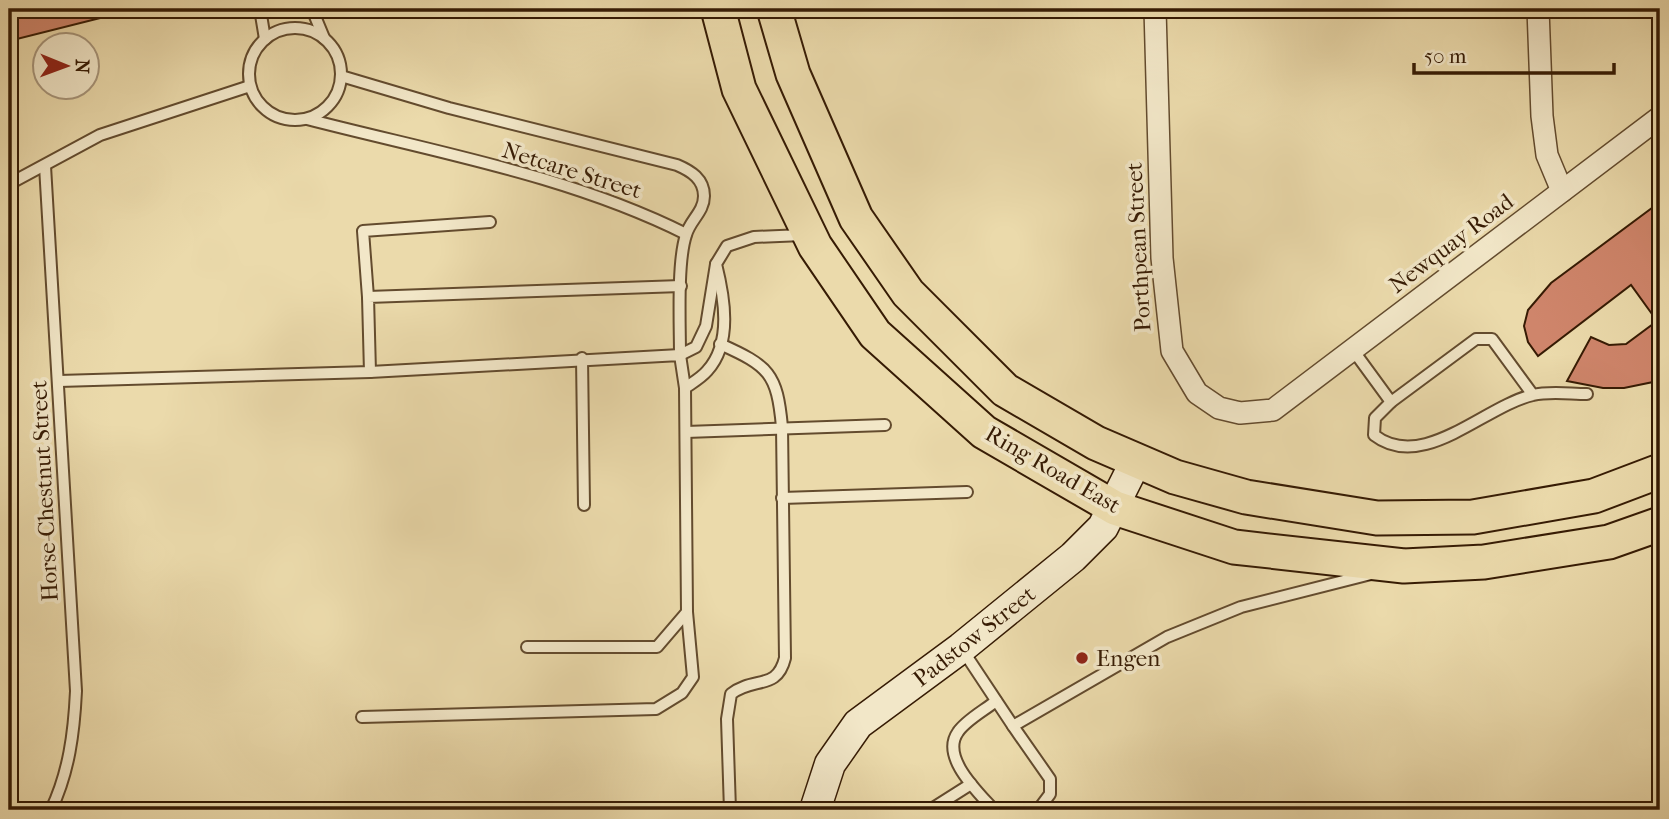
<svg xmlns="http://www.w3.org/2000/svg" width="1669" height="819" viewBox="0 0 1669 819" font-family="'IM FELL French Canon',serif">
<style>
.building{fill:#cf856b;stroke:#361b04;stroke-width:2}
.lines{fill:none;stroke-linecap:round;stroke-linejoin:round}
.lane-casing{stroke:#634b2e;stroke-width:14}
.street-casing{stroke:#634b2e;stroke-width:24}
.secondary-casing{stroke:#361b04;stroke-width:33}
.primary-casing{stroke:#361b04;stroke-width:37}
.lane{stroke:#f2e7c8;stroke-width:10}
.street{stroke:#f2e7c8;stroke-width:21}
.secondary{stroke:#f2e7c8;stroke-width:30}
.primary{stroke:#ebdaab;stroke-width:33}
.poi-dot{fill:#8f2418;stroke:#f2e7c8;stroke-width:2.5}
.labels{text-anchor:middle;stroke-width:7;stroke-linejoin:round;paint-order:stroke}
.street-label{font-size:23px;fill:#361b04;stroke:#f2e7c8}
.poi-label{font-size:23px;fill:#361b04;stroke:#f2e7c8;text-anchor:start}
</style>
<rect width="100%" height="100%" fill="#ebdaab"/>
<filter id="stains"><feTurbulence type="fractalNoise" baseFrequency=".00286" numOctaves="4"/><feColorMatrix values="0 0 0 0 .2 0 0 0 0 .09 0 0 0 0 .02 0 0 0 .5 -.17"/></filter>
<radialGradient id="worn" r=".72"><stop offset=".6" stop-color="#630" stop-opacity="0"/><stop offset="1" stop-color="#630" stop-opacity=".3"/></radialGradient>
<g class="building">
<path d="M9 9H136L9 41Z"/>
<path d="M1660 202V376L1653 382 1624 388H1603L1567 381 1591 337 1609 345 1626 344 1657 321 1631 285 1538 356 1528 342 1524 326 1528 310 1551 283Z"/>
</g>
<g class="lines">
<defs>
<g id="lane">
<path d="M260 9 265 39"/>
<path d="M312 9 324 38"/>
<circle cx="295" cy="74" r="46"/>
<path d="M341 76 449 108 677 165C691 171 704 179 704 196 704 212 690 220 686 235 677 262 680 324 680 355L696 347 706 326 716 264"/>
<path d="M307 119C434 152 568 175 686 234"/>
<path d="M45 166 76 691C74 733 69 772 51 810"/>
<path d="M9 184 100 135 250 86"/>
<path d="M368 297 363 231 490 222"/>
<path d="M720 344C769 366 777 373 782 427L785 658C777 691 754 676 731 694L727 719 730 810"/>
<path d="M1353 350 1391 402"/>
<path d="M582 358 584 505"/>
<path d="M370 372 368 297 681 286"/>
<path d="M59 381 370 372 680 355 685 388 687 612 693 677 682 693 656 709 362 717"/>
<path d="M685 388C692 383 701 378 707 371 733 343 724 296 716 264L727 246 754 237 803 235"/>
<path d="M1533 395 1492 339H1476L1391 402 1375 418 1374 435C1423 473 1484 406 1533 395 1549 391 1570 394 1587 394"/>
<path d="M686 432 885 425"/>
<path d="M782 498 967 492"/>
<path d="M527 647H657L687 612"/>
<path d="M962 649 1013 726 1167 637 1241 607 1371 574"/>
<path d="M1013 726 1050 779V794L1038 810"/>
<path d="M930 810 971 784"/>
<path d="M994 810C978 792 940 757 958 732 966 720 985 710 996 701"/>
</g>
<g id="street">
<path d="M1155 9 1162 258 1172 351 1197 393 1219 408 1240 413 1273 410 1660 117"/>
<path d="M1538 9 1542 116 1547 155 1562 191"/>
</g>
<path id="secondary" d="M815 810 830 764 858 724 961 648 1073 557 1103 527 1136 461"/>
<g id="primary">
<path d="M718 9 739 89 815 246 875 334 984 432 1115 508 1234 547 1404 566 1484 562 1609 542 1660 524"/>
<path d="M774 9 793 74 856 218 908 293 1005 390 1096 443 1175 477 1246 497 1377 518 1473 517 1594 496 1660 471"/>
</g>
</defs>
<use href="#lane" class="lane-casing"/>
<use href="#street" class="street-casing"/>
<use href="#secondary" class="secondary-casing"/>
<use href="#primary" class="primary-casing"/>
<use href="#lane" class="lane"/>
<use href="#street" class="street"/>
<use href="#secondary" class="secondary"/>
<use href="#primary" class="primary"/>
</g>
<circle class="poi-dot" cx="1082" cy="658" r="7"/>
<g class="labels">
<g class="street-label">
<text transform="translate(572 170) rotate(17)" y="8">Netcare Street</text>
<text transform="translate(1451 243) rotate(-37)" y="8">Newquay Road</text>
<text transform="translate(1138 247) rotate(-93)" y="8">Porthpean Street</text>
<text transform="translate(1053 469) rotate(30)" y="8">Ring Road East</text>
<text transform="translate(44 491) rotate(-93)" y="8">Horse-Chestnut Street</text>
<text transform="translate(974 636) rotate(-38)" y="8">Padstow Street</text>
</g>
<g class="poi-label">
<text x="1096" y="666">Engen</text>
</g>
</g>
<rect width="1669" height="819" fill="none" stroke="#ebdaab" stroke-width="35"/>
<rect x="10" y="10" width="1648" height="798" fill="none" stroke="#361b04" stroke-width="3.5"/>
<rect x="18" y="18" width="1634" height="784" fill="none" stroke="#361b04" stroke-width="2"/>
<g transform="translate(66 66) rotate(91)"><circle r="33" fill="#f2e7c8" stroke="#a7957a" stroke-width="2"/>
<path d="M0-5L12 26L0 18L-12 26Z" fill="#8f2418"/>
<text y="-10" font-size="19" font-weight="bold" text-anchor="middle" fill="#361b04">N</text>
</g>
<path d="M1414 63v10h200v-10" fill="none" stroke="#361b04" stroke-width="3.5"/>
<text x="1424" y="63" font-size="21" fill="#361b04" stroke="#f2e7c8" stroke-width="5" paint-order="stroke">50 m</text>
<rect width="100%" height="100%" filter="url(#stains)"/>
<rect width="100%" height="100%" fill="url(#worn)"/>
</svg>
